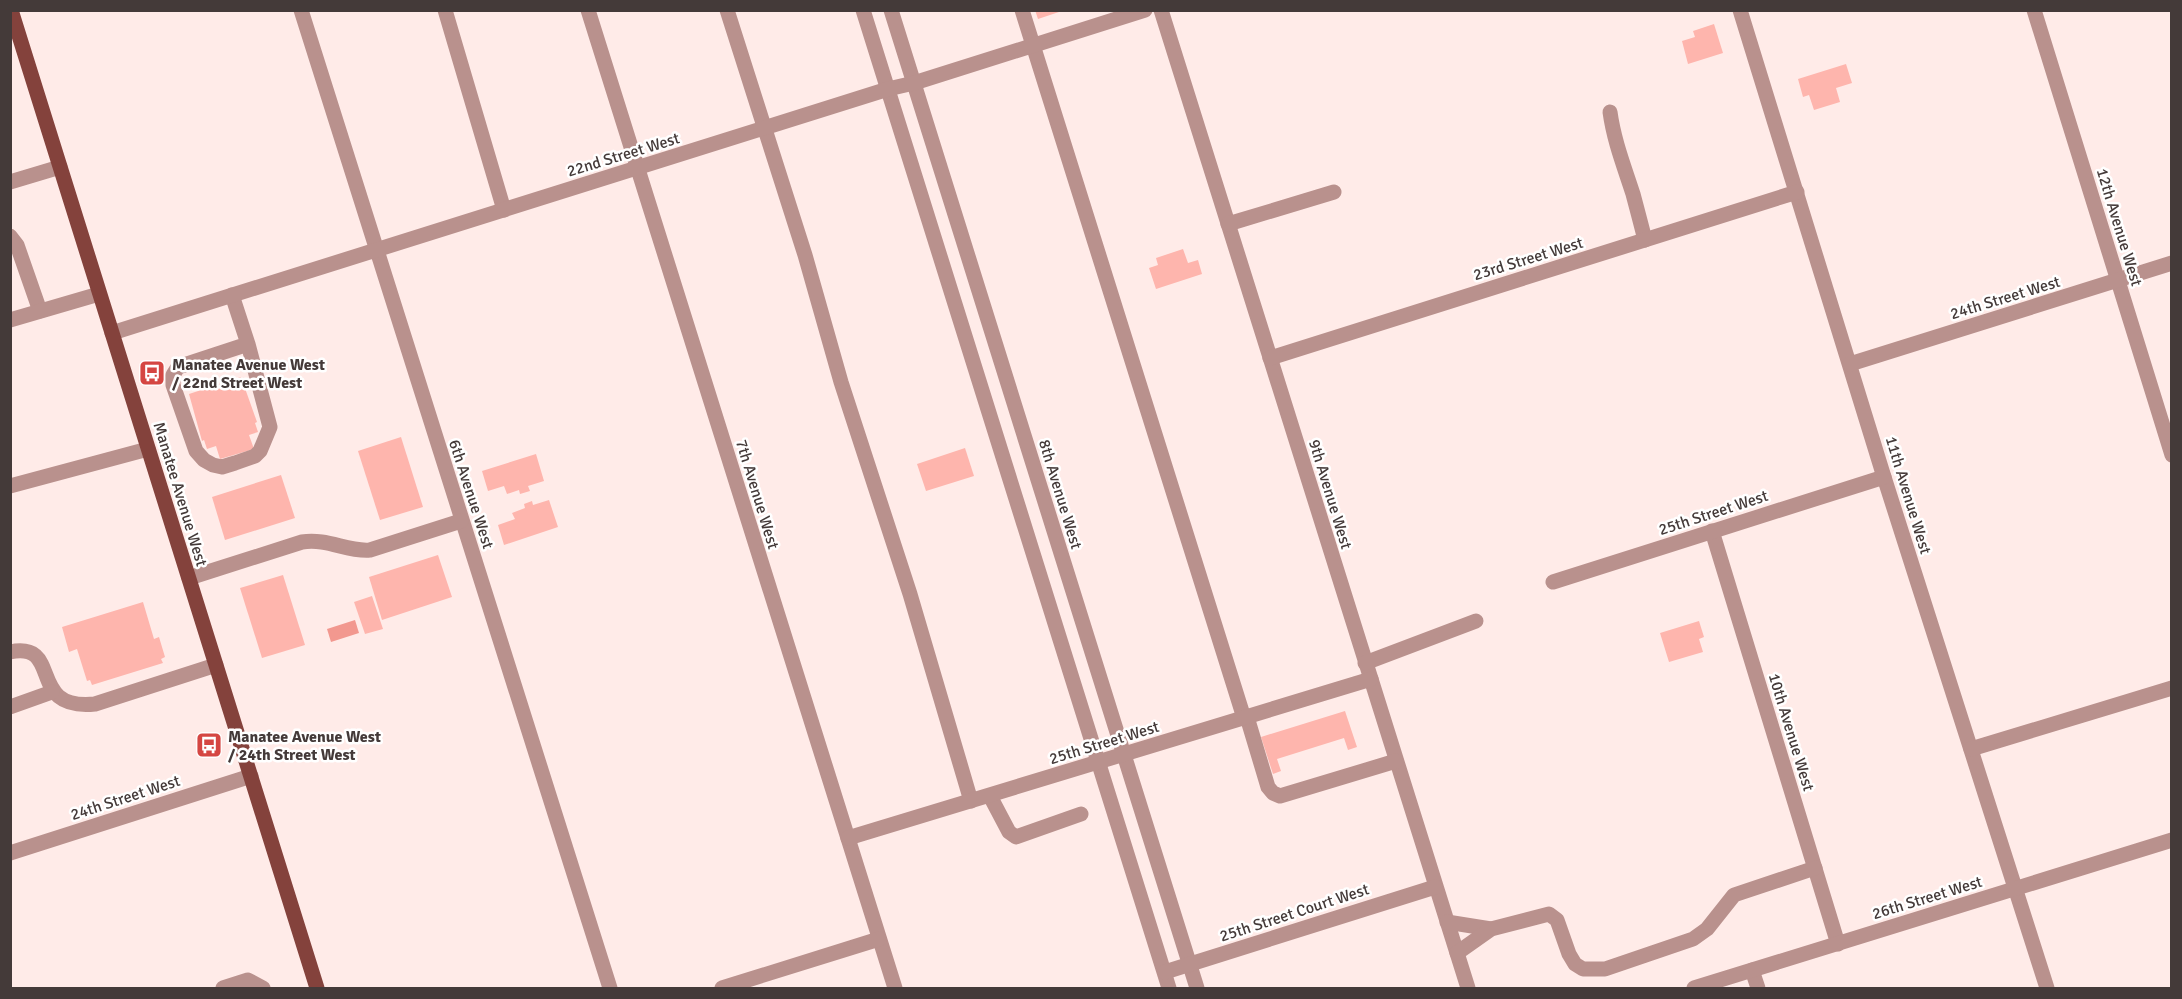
<svg xmlns="http://www.w3.org/2000/svg" width="2182" height="999" viewBox="0 0 2182 999" font-family="Signika,sans-serif">
<style>
.water{fill:#f2988f}
.building{fill:#feb5ad}
.lines{fill:none;stroke-linecap:round;stroke-linejoin:round}
.minor{stroke:#b9918d;stroke-width:15}
.major{stroke:#84423c;stroke-width:15}
.labels{text-anchor:middle;stroke-width:5;stroke-linejoin:round;paint-order:stroke}
.street-label{font-size:16px;fill:#443a39;stroke:#fff}
.poi-label{font-size:16px;font-weight:bold;fill:#443a39;stroke:#fff;text-anchor:start}
</style>
<rect width="100%" height="100%" fill="#ffebe8"/>
<path class="water" d="M355 620 359 633 331 642 327 629Z"/>
<g class="building">
<path d="M1035 10H1062V11L1038 19Z"/>
<path d="M1714 24 1723 53 1688 64 1682 41 1695 37 1693 31Z"/>
<path d="M1846 64 1852 83 1836 88 1840 102 1814 110 1809 95 1803 97 1798 79Z"/>
<path d="M1183 249 1188 263 1198 260 1202 274 1156 289 1149 268 1158 265 1156 258Z"/>
<path d="M241 377 257 422 255 423 258 432 249 435 254 449 220 459 216 446 207 449 204 440 202 441 189 394Z"/>
<path d="M401 437 423 507 380 520 358 451Z"/>
<path d="M965 448 974 476 926 491 917 464Z"/>
<path d="M536 454 544 481 528 486 530 491 520 494 519 490 507 494 504 486 488 491 482 471Z"/>
<path d="M281 475 295 518 225 540 212 497Z"/>
<path d="M549 500 558 527 504 545 498 525 515 519 512 513 525 508 524 504 532 501 533 505Z"/>
<path d="M438 555 452 597 382 620 369 577Z"/>
<path d="M283 575 305 645 262 658 240 588Z"/>
<path d="M372 596 383 629 365 634 354 602Z"/>
<path d="M143 602 154 639 159 637 165 657 161 659 163 663 92 685 90 680 87 681 77 649 69 652 62 627Z"/>
<path d="M1699 621 1704 637 1699 639 1703 652 1669 662 1660 633Z"/>
<path d="M1345 711 1357 747 1348 750 1344 738 1277 759 1281 771 1273 774 1261 737Z"/>
</g>
<g class="lines">
<g class="minor">
<path d="M301 10 610 988"/>
<path d="M445 10 504 210"/>
<path d="M588 10 895 988"/>
<path d="M727 10 805 255 841 382 910 594 971 801"/>
<path d="M863 10 1169 988"/>
<path d="M891 10 1197 988"/>
<path d="M1022 10 1244 718"/>
<path d="M1161 10 1468 988"/>
<path d="M1740 10 1884 477 2047 988"/>
<path d="M2034 10 2172 455"/>
<path d="M1610 112C1614 141 1624 166 1633 194 1637 209 1641 224 1645 240"/>
<path d="M10 182 60 167"/>
<path d="M1228 224 1334 192"/>
<path d="M10 236 17 245 40 311"/>
<path d="M232 295 248 344 178 367 173 375V385L196 451 204 460 213 465 222 467 235 463 255 456 260 451 270 427 248 344"/>
<path d="M10 320 99 294"/>
<path d="M112 333 888 89 914 83 1145 10"/>
<path d="M1270 358 1797 192"/>
<path d="M1850 364 2172 263"/>
<path d="M10 486 148 449"/>
<path d="M1712 531 1838 944"/>
<path d="M189 578 302 542C328 538 347 552 370 550L461 521"/>
<path d="M1553 582 1884 477"/>
<path d="M10 652C64 641 25 711 95 704L216 665"/>
<path d="M1365 663 1476 621"/>
<path d="M10 707 52 692"/>
<path d="M1247 717 1268 787 1273 793 1280 796 1396 761"/>
<path d="M1971 749 2172 688"/>
<path d="M990 796 1009 832 1016 837 1081 814"/>
<path d="M848 838 1371 679"/>
<path d="M10 853 251 776"/>
<path d="M1447 922 1491 929"/>
<path d="M1457 953 1491 929 1549 914 1557 920 1569 954 1575 964 1583 969H1605L1693 939 1707 929 1734 895 1815 868"/>
<path d="M1752 970 1758 988"/>
<path d="M1165 972 1435 887"/>
<path d="M223 988 248 980 263 988"/>
<path d="M722 988 879 939"/>
<path d="M1694 988 2172 840"/>
</g>
<path class="major" d="M11 10 317 988"/>
</g>
<defs>
<symbol id="bus-square" viewBox="-11 -11 22 22"><rect x="-9" y="-9" width="18" height="18" rx="4" fill="#d54642" stroke="#fff"/><path d="M-5-6H5V4H4V6H2V4H-2V6H-4V4H-5ZM-3.5-4V0h7V-4ZM-3.5 1.2v1.5H-2V1.2ZM2 1.2v1.5H3.5V1.2Z" fill="#fff"/></symbol>
</defs>
<g fill-rule="evenodd">
<use href="#bus-square" x="137" y="358" width="30" height="30"/>
<use href="#bus-square" x="194" y="730" width="30" height="30"/>
</g>
<g class="labels">
<g class="street-label">
<text transform="translate(623 154) rotate(-17)" y="6">22nd Street West</text>
<text transform="translate(2120 227) rotate(73)" y="6">12th Avenue West</text>
<text transform="translate(1528 258) rotate(-17)" y="6">23rd Street West</text>
<text transform="translate(2005 297) rotate(-17)" y="6">24th Street West</text>
<text transform="translate(181 494) rotate(73)" y="6">Manatee Avenue West</text>
<text transform="translate(472 494) rotate(72)" y="6">6th Avenue West</text>
<text transform="translate(758 494) rotate(73)" y="6">7th Avenue West</text>
<text transform="translate(1061 494) rotate(73)" y="6">8th Avenue West</text>
<text transform="translate(1331 494) rotate(73)" y="6">9th Avenue West</text>
<text transform="translate(1909 495) rotate(73)" y="6">11th Avenue West</text>
<text transform="translate(1713 512) rotate(-18)" y="6">25th Street West</text>
<text transform="translate(1792 732) rotate(73)" y="6">10th Avenue West</text>
<text transform="translate(1104 742) rotate(-17)" y="6">25th Street West</text>
<text transform="translate(125 797) rotate(-18)" y="6">24th Street West</text>
<text transform="translate(1927 897) rotate(-17)" y="6">26th Street West</text>
<text transform="translate(1294 912) rotate(-18)" y="6">25th Street Court West</text>
</g>
<g class="poi-label">
<text x="172" y="370">Manatee Avenue West<tspan x="172" dy="18">/ 22nd Street West</tspan></text>
<text x="228" y="742">Manatee Avenue West<tspan x="228" dy="18">/ 24th Street West</tspan></text>
</g>
</g>
<rect width="2182" height="999" fill="none" stroke="#443a39" stroke-width="24"/>
</svg>
